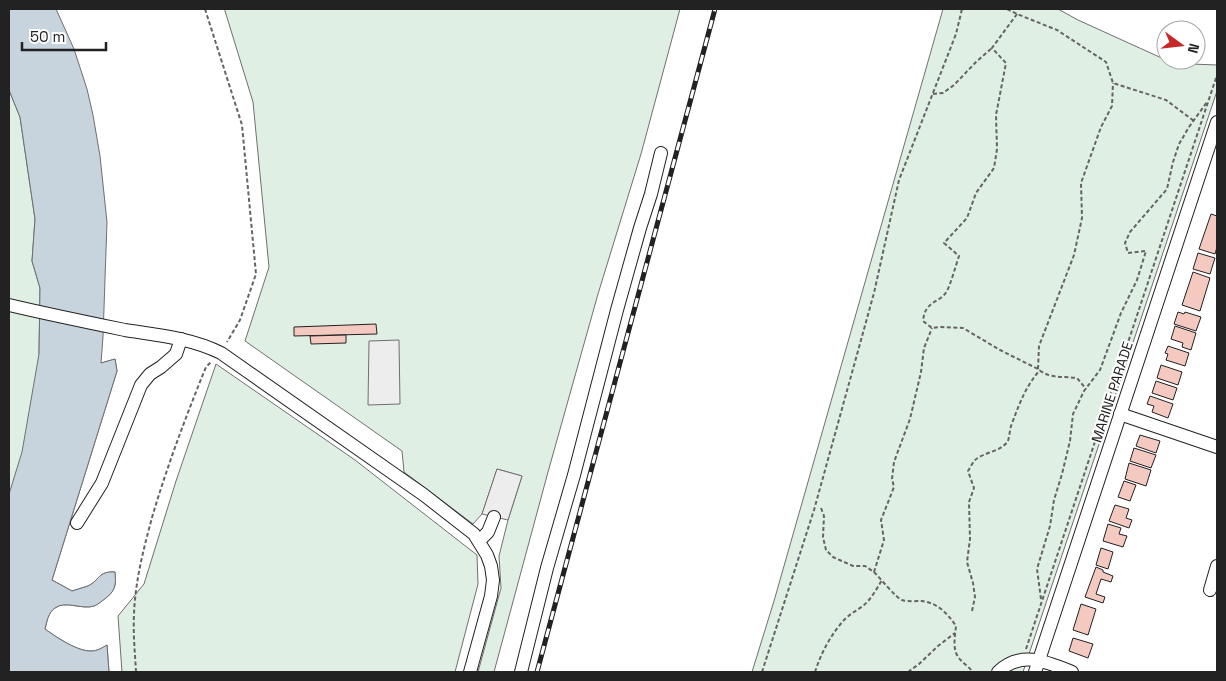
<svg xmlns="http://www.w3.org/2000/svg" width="1226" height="681" viewBox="0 0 1226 681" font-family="'Space Grotesk',sans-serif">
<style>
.green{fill:#e0efe3;stroke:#6f6f6f}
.parking{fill:#ededed;stroke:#6f6f6f}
.water{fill:#c7d3dd;stroke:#6f6f6f}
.building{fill:#f3c9c0;stroke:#222}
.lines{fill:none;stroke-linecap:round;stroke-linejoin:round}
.minor-casing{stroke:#222;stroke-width:14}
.path{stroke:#646464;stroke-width:2;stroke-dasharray:4 2.5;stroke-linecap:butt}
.minor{stroke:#fff;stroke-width:12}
.rail-casing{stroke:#222;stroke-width:5}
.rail{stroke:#fff;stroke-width:3;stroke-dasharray:9;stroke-linecap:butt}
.labels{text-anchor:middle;stroke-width:4;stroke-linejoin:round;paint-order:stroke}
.street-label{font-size:14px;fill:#222;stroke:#fff}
</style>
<rect width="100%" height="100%" fill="#fff"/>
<g class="green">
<path d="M225 9H680L641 154 598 294 548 472 494 672H478L501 588 499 556 508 520 522 476 497 469 482 514 473 524 404 472 402 451 245 341 269 267 253 102 225 11Z"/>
<path d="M943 9H1058L1078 20 1166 60 1191 64 1217 65V91L1023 672H752L774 601Z"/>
<path d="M9 90 20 117 35 219 32 261 40 288 39 354 101 363 115 359 117 371 52 580 72 591C77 589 83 588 88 586 100 580 98 571 115 572 116 583 116 590 107 597 103 600 99 604 94 606 82 610 65 600 55 608 48 613 47 621 45 629 56 637 78 652 92 651 97 651 102 648 107 645L109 672H9Z"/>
<path d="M216 364 355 460 477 555 478 584 455 672H122L118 616 144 584 176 481Z"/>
</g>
<g class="parking">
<path d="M399 340 400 404 368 405 369 341Z"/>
<path d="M497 469 522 476 508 520 482 514Z"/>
</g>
<path class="water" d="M9 9H56L74 49 87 89 93 115 100 156 107 222 103 337 101 363 115 359 117 371 52 580 72 591C77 589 83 588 88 586 100 580 98 571 115 572 116 583 116 590 107 597 103 600 99 604 94 606 82 610 65 600 55 608 48 613 47 621 45 629 56 637 78 652 92 651 97 651 102 648 107 645L109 672H9V494L22 452 39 354 40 288 32 261 35 219 20 117 9 90Z"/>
<g class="building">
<path d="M1211 214 1217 216V247L1215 254 1199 249Z"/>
<path d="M1198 253 1215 258 1210 274 1193 269Z"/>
<path d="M1193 272 1210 278 1200 311 1182 305Z"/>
<path d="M1178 312 1184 314 1185 312 1201 317 1196 331 1174 324Z"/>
<path d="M376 324 377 334 294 336V327Z"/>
<path d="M1175 326 1196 333 1191 350 1182 347 1183 343 1171 339Z"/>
<path d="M346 335V343L311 344 310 336Z"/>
<path d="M1168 346 1189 353 1185 366 1166 360 1168 354 1165 353Z"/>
<path d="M1161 365 1182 372 1178 385 1157 378Z"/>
<path d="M1156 381 1177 388 1173 400 1152 393Z"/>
<path d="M1150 396 1173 404 1168 418 1152 412 1154 406 1147 404Z"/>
<path d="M1140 435 1160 441 1156 453 1136 446Z"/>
<path d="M1134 448 1156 455 1151 468 1130 461Z"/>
<path d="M1129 463 1151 470 1146 486 1125 479Z"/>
<path d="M1124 481 1136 485 1130 501 1118 497Z"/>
<path d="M1115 505 1129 509 1126 518 1132 520 1129 528 1109 521Z"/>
<path d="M1108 524 1121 528 1119 534 1127 536 1123 547 1103 541Z"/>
<path d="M1101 548 1113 552 1108 569 1096 565Z"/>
<path d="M1096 567 1103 570V572L1113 576 1111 582 1101 579 1096 594 1105 597 1103 603 1085 597Z"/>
<path d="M1081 604 1096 609 1088 635 1073 630Z"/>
<path d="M1073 638 1093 644 1088 658 1069 651Z"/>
</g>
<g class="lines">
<defs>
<g id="minor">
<path d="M9 305C47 314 86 322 125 330 157 335 191 338 221 353L424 495 474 534 487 555 491 566 493 580 491 596 470 672"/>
<path d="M1120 414 1217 447"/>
<path d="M77 523 102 483 141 385 150 374 161 367 176 354 181 339"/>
<path d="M479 541 488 532 494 517"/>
<path d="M1210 590 1217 566"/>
<path d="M521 672 547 568 574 475 617 310 640 228 651 194 661 153"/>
<path d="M998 672C1021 650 1047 662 1072 672"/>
<path d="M1035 672 1217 122"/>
</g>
</defs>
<use href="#minor" class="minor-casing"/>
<g class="path">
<path d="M205 9 242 125 256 274 240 320 227 342"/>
<path d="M1007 9 1017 14 1057 30 1106 62 1113 83 1166 100 1194 121"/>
<path d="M1017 14 992 48 1006 63 996 115 997 149 994 168 976 193 967 218 944 243 959 256C956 265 951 283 947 291 939 304 925 300 923 321L932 328 941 327 963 328 1000 350 1038 369C1049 379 1063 376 1077 378L1086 389"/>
<path d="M933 94 943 93 954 85 976 62 992 48"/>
<path d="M1038 369 1039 346 1074 255 1082 218 1081 183 1101 127 1112 106 1113 83"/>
<path d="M821 508 824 516 823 537 826 550 833 557 853 566H865L874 572 884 540 881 520 894 487 892 479 894 462 910 419 921 372 924 348 932 328"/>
<path d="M874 572C880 578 896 598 902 600 908 602 916 601 922 601 938 603 948 614 956 626 955 636 952 650 959 658 963 663 969 667 973 672"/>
<path d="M1041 599 1037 569 1050 526 1054 500 1062 474 1070 441 1073 414 1084 391 1100 370 1121 313 1137 280 1146 251 1128 253 1125 243 1130 232 1167 189 1173 162 1179 144 1189 127 1207 102"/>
<path d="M972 611 975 597 973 583 967 562 970 539 969 502 974 488 968 471C970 468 972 464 974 461 983 452 1001 452 1008 441 1009 438 1010 430 1011 426 1019 405 1025 387 1040 370"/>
<path d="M1026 649 1217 75"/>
<path d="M136 672C135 653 133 634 134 615 135 581 144 547 153 514 168 464 186 416 206 367L212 361"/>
<path d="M762 672 814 510 874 293 899 180 956 34 962 9"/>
<path d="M815 672C821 653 831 634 845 619 851 613 858 610 864 605 872 598 877 588 882 580"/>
<path d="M908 672 919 664 938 646 955 633"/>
</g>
<use href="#minor" class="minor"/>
<defs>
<path id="rail" d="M537 672 715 9"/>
</defs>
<use href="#rail" class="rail-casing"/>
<use href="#rail" class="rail"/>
</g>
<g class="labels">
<g class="street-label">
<text transform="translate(1112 392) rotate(-72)" y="5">MARINE PARADE</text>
</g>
</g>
<rect width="1226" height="681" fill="none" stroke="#222222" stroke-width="20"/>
<g transform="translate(1181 45) rotate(105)"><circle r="24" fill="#ffffff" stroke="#a7a7a7"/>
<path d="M0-4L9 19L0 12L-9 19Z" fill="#c62828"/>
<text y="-8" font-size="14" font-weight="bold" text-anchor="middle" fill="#222222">N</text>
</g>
<path d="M22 42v8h84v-8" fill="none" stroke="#222222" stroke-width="2.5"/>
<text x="30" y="42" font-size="15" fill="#222222" stroke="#ffffff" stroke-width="4" paint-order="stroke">50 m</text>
</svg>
